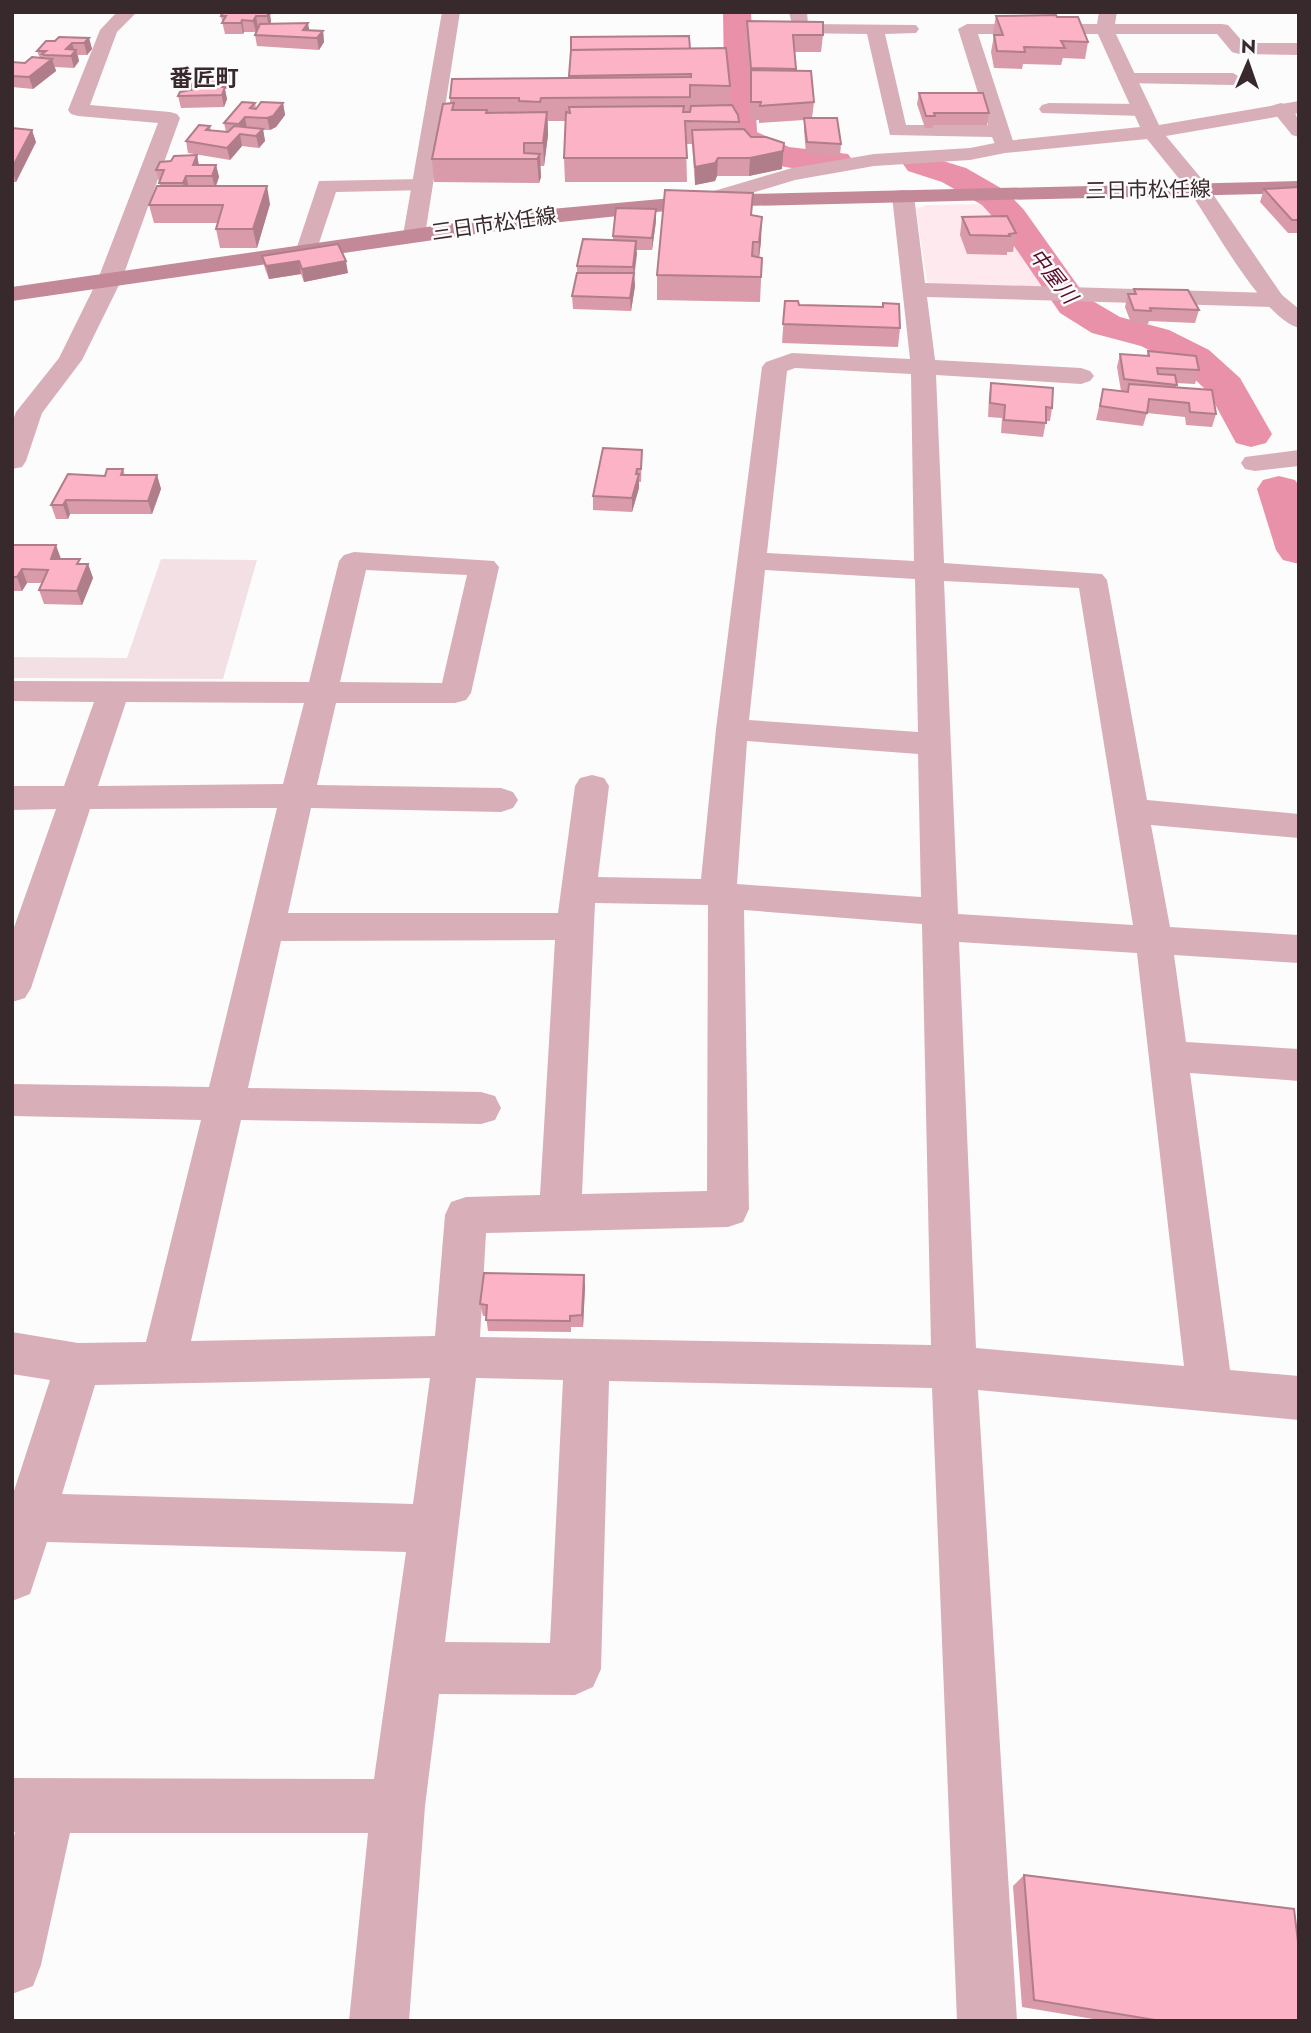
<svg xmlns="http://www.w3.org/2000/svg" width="1311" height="2033" viewBox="0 0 1311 2033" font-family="Jost,'Noto Sans JP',sans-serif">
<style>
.built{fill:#feeaee}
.green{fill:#f3e0e4}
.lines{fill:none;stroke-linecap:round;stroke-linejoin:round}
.river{fill:#e891a8;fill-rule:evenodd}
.minor{fill:#d8afb8;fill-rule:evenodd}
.tertiary{fill:#d8afb8;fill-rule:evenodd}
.secondary{fill:#c48998;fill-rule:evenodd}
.wall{fill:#d99aa9}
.shaded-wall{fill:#b07d8a}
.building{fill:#fcb3c5;stroke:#b07d8a;stroke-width:2}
.labels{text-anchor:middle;stroke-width:5;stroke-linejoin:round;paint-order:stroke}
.far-street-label{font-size:21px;fill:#38292c;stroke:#fcfcfc}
.far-water-label{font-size:21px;font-style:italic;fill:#5a0d2b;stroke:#fcfcfc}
.far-quarter-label{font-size:23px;font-weight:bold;fill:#38292c;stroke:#fcfcfc}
</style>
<rect width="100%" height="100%" fill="#fcfcfc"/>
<path class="built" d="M992 204 1046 288 938 286 927 282 916 209 926 205Z"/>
<path class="green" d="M161 559 257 560 223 679 12 678V657L127 658Z"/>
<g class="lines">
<g class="river">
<path d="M723 12H751L757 132 789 147 848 154 853 161 848 168C815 176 746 166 725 136Z"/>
<path d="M920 154 966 168 1006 191 1024 210 1086 297 1120 317 1169 330 1209 350 1240 378 1272 434 1266 443 1251 447 1236 443 1209 393 1181 366 1141 346 1092 333 1060 313 999 224 982 205 942 182 908 171 903 164 908 157Z"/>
<path d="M1279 476 1295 480 1299 486V564L1283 560 1276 550 1257 489 1263 480Z"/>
</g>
<g class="minor">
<path d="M117 12H137L117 32 90 105 170 112 177 114 180 118 122 279 82 360 42 413 26 461 22 467 12 469V423L16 412 59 358 98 279 158 123 78 116 71 114 68 110 100 30Z"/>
<path d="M789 12H807L808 24 916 25 919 29 916 33 885 34 906 125H988L958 29 967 24H1222L1228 25 1244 43H1299V55L1239 54 1232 52 1217 34H978L1015 147 1012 151H998L992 137 890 135 867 34 794 33Z"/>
<path d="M1128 73H1233L1243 79 1233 85 1121 83 1118 79 1121 75Z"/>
<path d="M1049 103 1142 104 1149 106 1152 110 1149 114 1142 116 1042 113 1039 109 1042 105Z"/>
<path d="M1281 103C1298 107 1299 122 1299 137L1292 135 1271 109 1274 105Z"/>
<path d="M421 179 429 180 432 185 429 190 336 192 315 255H299L296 250 319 181Z"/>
<path d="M903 190 911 191 914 196 925 283 1274 293 1282 295 1286 300 1282 305 1274 307 927 297 935 360 1081 368 1090 371 1094 376 1090 381 1081 384 936 375 944 563 1102 574 1107 580 1147 800 1299 814V838L1151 825 1170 927 1299 935V963L1174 955 1186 1042 1299 1049V1081L1190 1073 1230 1370 1299 1376V1420L978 1390 1017 2021H957L932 1388 609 1381 601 1669 593 1687 575 1695 439 1694 425 1806 409 2021H349L368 1833H70L41 1965 33 1986 12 1994V1844L15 1832H12V1778L374 1779 406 1552 47 1542 30 1594 12 1601V1497L50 1380 12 1374V1332L78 1343 146 1342 201 1120 12 1116V1084L209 1087 277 808 90 809 31 988 25 998 12 1002V933L56 809 12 810V786H64L94 702 12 701V681L309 682 339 561 344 555 354 552 494 561 499 567 471 693 466 700 455 703H336L317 785 501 788 513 792 518 800 513 808 501 812 311 808 288 913H558L575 786 580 778 592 775 604 778 609 786 598 877 701 879 716 729 762 367 766 362 792 353 910 359 892 196 895 191ZM795 368 911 374 914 561 767 553 787 371ZM366 570 467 575 442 683 340 682ZM765 570 915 579 918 732 749 720ZM944 581 1079 588 1133 925 958 914ZM126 702 304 703 283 784 98 786ZM747 741 918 754 921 897 737 884ZM595 903 708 905 707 1191 582 1194ZM744 910 922 924 931 1345 480 1337 486 1233 728 1227 743 1222 749 1209ZM555 940 540 1195 466 1197 451 1202 445 1215 435 1336 191 1341 241 1120 481 1124 495 1120 501 1108 495 1096 481 1092 248 1088 281 941ZM959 942 1137 953 1184 1366 976 1348ZM430 1378 413 1504 62 1494 95 1385ZM476 1378 563 1380 550 1643 445 1642Z"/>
<path d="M1299 450V466L1255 471 1245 469 1241 463 1245 457Z"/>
</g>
<g class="tertiary">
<path d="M442 12H460L425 235 422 240H406L403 235Z"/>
<path d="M1099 12H1117L1114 30 1159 125 1299 101V113L1166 136 1206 184 1282 295 1299 309V328C1263 319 1214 226 1191 194 1177 175 1161 157 1147 139L1005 153 970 160 874 166 795 180 705 207 697 206 694 201 697 196 792 168 874 154 970 148 1005 141 1140 127 1096 30Z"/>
</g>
<path class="secondary" d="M1299 181V193L705 207 551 223 12 301V287L551 209 705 195Z"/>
</g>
<g class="wall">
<path d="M220 12H272L270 15 271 22 270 24 309 30 323 31 324 42 319 50 257 46 255 35 258 27 256 32H244L243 34H225Z"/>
<path d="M996 16 1057 17 1088 42 1085 59 1063 58 1061 65 1023 64 1022 69 994 68 991 52 994 35 993 32Z"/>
<path d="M747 21 823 35 821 52H795L796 71 814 102 812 118 841 144 840 156 806 154 804 130V120L759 123V120H750V85L746 38Z"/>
<path d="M89 38 92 49 87 55H78L79 61 74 68 55 67 56 71 33 89 12 87V62L25 63 40 58 37 51 55 41Z"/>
<path d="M690 49 730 86V105L739 122V129L782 169 749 176H717L715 181 695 185 692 144H686L687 182H565L564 158 566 121H548V135L544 166H540L541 177 539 183 434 182 432 159 450 104V98L569 78 571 54Z"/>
<path d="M231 72 233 83 231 88 225 89 227 99 224 107 181 108 178 96 182 92 180 82Z"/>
<path d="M919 93 989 113 987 125H933V128H925L917 104Z"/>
<path d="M255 103 256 108 283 103 285 115 276 127 270 130H263L265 141 259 148 242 146 230 160 188 153 186 141 210 126 211 131 226 132 224 123Z"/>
<path d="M12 128 36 142 16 182H12Z"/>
<path d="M197 155 199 165H216L219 177 216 186 270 204 257 248H220L216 229 218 223H154L149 205 160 186 156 170 171 161Z"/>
<path d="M1299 187V233H1288L1260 202 1264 189Z"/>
<path d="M751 215 761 241 759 257 762 258 760 302 657 300V275Z"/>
<path d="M962 217 1016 233 1013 252H1007V255L967 254 960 235Z"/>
<path d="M656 221 652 250H636L634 273 635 286 631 311 573 309 572 296 577 274V266L613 240V236Z"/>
<path d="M338 244 348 273 304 282 301 274 269 279 265 269 262 256Z"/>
<path d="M1134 289 1199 310 1195 323 1149 321 1148 324 1131 323 1125 307 1128 294H1133Z"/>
<path d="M785 301 799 305 900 328 898 347 782 343Z"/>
<path d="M1148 351 1199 370 1195 384 1176 383V387L1216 414 1212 427 1186 425 1185 417 1147 413 1143 426 1096 420 1103 389 1121 391 1117 367 1120 354 1147 356Z"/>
<path d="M991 383 1052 408 1050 421H1046L1043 437 1001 433 1002 418 988 417 989 396Z"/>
<path d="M642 450 641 482H639V488L632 512 593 510V496Z"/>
<path d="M123 469 125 475H157L161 489 152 514H70L68 519H56L51 505 105 476Z"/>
<path d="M12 545 82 564H88L93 578 82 605 44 604 39 590 42 583H27L22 591H12Z"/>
<path d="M584 1275 585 1287 583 1327H571V1332L488 1331 486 1316H483L480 1304Z"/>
<path d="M1024 1875 1299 2021H1105L1022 2007 1013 1886Z"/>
</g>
<g class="shaded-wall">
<path d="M268 12H272L270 15 271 22 269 27 267 16Z"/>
<path d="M256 16 258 27 256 32 253 21Z"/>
<path d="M242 20 244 32 243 34 241 23Z"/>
<path d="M308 23 310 34 303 30Z"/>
<path d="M323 31 324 42 319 50 317 38Z"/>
<path d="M89 38 92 49 87 55 84 43Z"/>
<path d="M72 43 75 52 76 50 79 61 74 68 71 56 66 49Z"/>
<path d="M52 59 56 71 33 89 29 77Z"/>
<path d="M231 72 233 83 231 88 229 77Z"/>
<path d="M220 77 222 85 223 81 227 99 224 107 219 81Z"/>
<path d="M283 103 285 115 276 127 270 130 267 118Z"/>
<path d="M547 112 548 135 544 166 543 143Z"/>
<path d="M245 117 247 129 241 134 239 124Z"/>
<path d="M263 129 265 141 259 148 256 136Z"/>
<path d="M32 130 36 142 16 182 12 168Z"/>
<path d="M240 134 242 146 230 160 227 148Z"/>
<path d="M784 143 782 169 749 176 750 158Z"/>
<path d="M540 154 541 177 539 183 537 159Z"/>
<path d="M197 155 199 167 195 178 193 165Z"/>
<path d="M718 158 717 176 715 181 695 185V167Z"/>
<path d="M216 165 219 177 215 188 212 176Z"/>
<path d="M186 176 189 188 186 195 183 183Z"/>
<path d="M267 186 270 204 257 248 253 229Z"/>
<path d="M656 209V221L652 250V238Z"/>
<path d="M762 217 761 241 758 267 759 242Z"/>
<path d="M636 241 637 254 634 278V273L635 286 631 311 630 298 634 279 633 267Z"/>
<path d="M299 261 301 274 269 279 266 266Z"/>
<path d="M346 261 348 273 304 282 302 269Z"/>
<path d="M637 469 638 479 639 474V488L632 512V498Z"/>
<path d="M157 475 161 489 152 514 148 501Z"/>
<path d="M66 500 70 514 68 519 63 505Z"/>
<path d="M56 545 61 559H51Z"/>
<path d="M88 564 93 578 82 605 77 591Z"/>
<path d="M22 569 27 583 22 591 17 577Z"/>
<path d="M584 1275 585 1287 583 1327 582 1315Z"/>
</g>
<g class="building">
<path d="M223 12H269L267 16H256L253 21 242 20 241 23H222L226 16H221Z"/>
<path d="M1056 15 1057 17H1078L1088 42 1061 41 1065 48 1024 47 1025 52 997 51 994 35H1003L996 16Z"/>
<path d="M747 21 823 22V35H793L796 69 751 68Z"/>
<path d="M308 23 303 30 323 31 317 38 255 35 260 24Z"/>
<path d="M689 36 690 49 571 50V51V37Z"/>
<path d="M59 37 89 38 84 43H72L66 49 76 50 71 56 45 55 42 54 46 51H37L46 41H55Z"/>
<path d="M726 48 730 86 690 85V97L541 98 540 102 519 101V98H450L452 79 691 77V74L569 76 571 50Z"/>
<path d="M32 57 52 59 29 77 12 76V62L25 63Z"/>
<path d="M751 70 811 71 814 102 760 106 761 102H751Z"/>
<path d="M231 72 229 77H220L219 81H223L221 87H225L222 95 178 96 180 92 196 89 197 85 183 86 185 82H180L183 74Z"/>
<path d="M919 93H983L989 113H934L935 116H926Z"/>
<path d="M242 102 255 103 250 108 256 109 261 102 283 103 273 116 267 118 245 117 239 124 224 123Z"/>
<path d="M454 103 452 110H487L486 113 547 112 543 143H524V153L540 154 537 159H432L443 104Z"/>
<path d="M732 105 738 115 739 122 685 121 687 158H564L566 112 570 113 569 107 684 106 683 112H690L691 106Z"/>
<path d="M804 118H837L841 144 807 142Z"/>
<path d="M199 125 210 126 206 130 228 132 234 126 263 129 256 136 240 134 227 148 186 141Z"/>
<path d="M12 128 32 130 12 168Z"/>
<path d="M744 129 751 137H766L784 143 783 151 750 158H718L715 163 695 167 692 130Z"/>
<path d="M197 155 193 165H216L212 176H186L183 183H159L164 170H156L160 162 171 161 174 156Z"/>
<path d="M157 186H267L253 229H216L223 205H149Z"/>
<path d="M1299 187V220H1292L1264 189Z"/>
<path d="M665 190 753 193 751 215 762 217 759 242H753L752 256 762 258 761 277 657 275Z"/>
<path d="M616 208 656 209 652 238 613 236Z"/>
<path d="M1007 216 1016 233 1009 234 1010 236 970 235 962 217Z"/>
<path d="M583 239 636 241 633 267 577 266Z"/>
<path d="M338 244 346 261 302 269 299 261 266 266 262 256Z"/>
<path d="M577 273H634L630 298 572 296Z"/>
<path d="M1134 289 1188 290 1199 310 1150 308 1151 311 1134 310 1128 294H1136Z"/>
<path d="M785 301H798L799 305 883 307V303L899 304 900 328 783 324Z"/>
<path d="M1148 351 1196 356 1199 370 1157 368 1158 374 1175 375 1177 385 1124 379 1120 354 1149 356Z"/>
<path d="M991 383 1053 388 1052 408 1046 407V423L1004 420 1005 405 990 403Z"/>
<path d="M1129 384 1212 390 1216 414 1190 412 1189 403 1149 399 1147 413 1100 406 1103 389 1128 392Z"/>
<path d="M603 448 642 450 641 469H637L636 474H639L632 498 593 496Z"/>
<path d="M107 469H123L121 475H157L148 501 66 500 63 505H51L68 474 105 476Z"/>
<path d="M12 545H56L51 559H80L77 564H88L77 591 39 590 48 570 22 569 17 577H12Z"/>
<path d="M484 1273 584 1275 582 1315 570 1316V1321L486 1320 487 1305 480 1304Z"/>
<path d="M1024 1875 1294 1909 1299 1950V2021H1161L1034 2000Z"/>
</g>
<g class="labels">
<g class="far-street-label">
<text transform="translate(1148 190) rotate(-1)" y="7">三日市松任線</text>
<text transform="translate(494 224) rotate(-8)" y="7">三日市松任線</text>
</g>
<g class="far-water-label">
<text transform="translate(1053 276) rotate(52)" y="7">中屋川</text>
</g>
<g class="far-quarter-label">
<text x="204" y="86">番匠町</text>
</g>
</g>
<rect width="1311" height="2033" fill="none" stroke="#38292c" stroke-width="28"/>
<g transform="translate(1248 63) rotate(2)" stroke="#fcfcfc" stroke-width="5" paint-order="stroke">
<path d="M0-5L12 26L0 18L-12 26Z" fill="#38292c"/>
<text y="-10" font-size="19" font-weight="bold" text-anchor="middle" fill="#38292c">N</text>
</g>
</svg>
